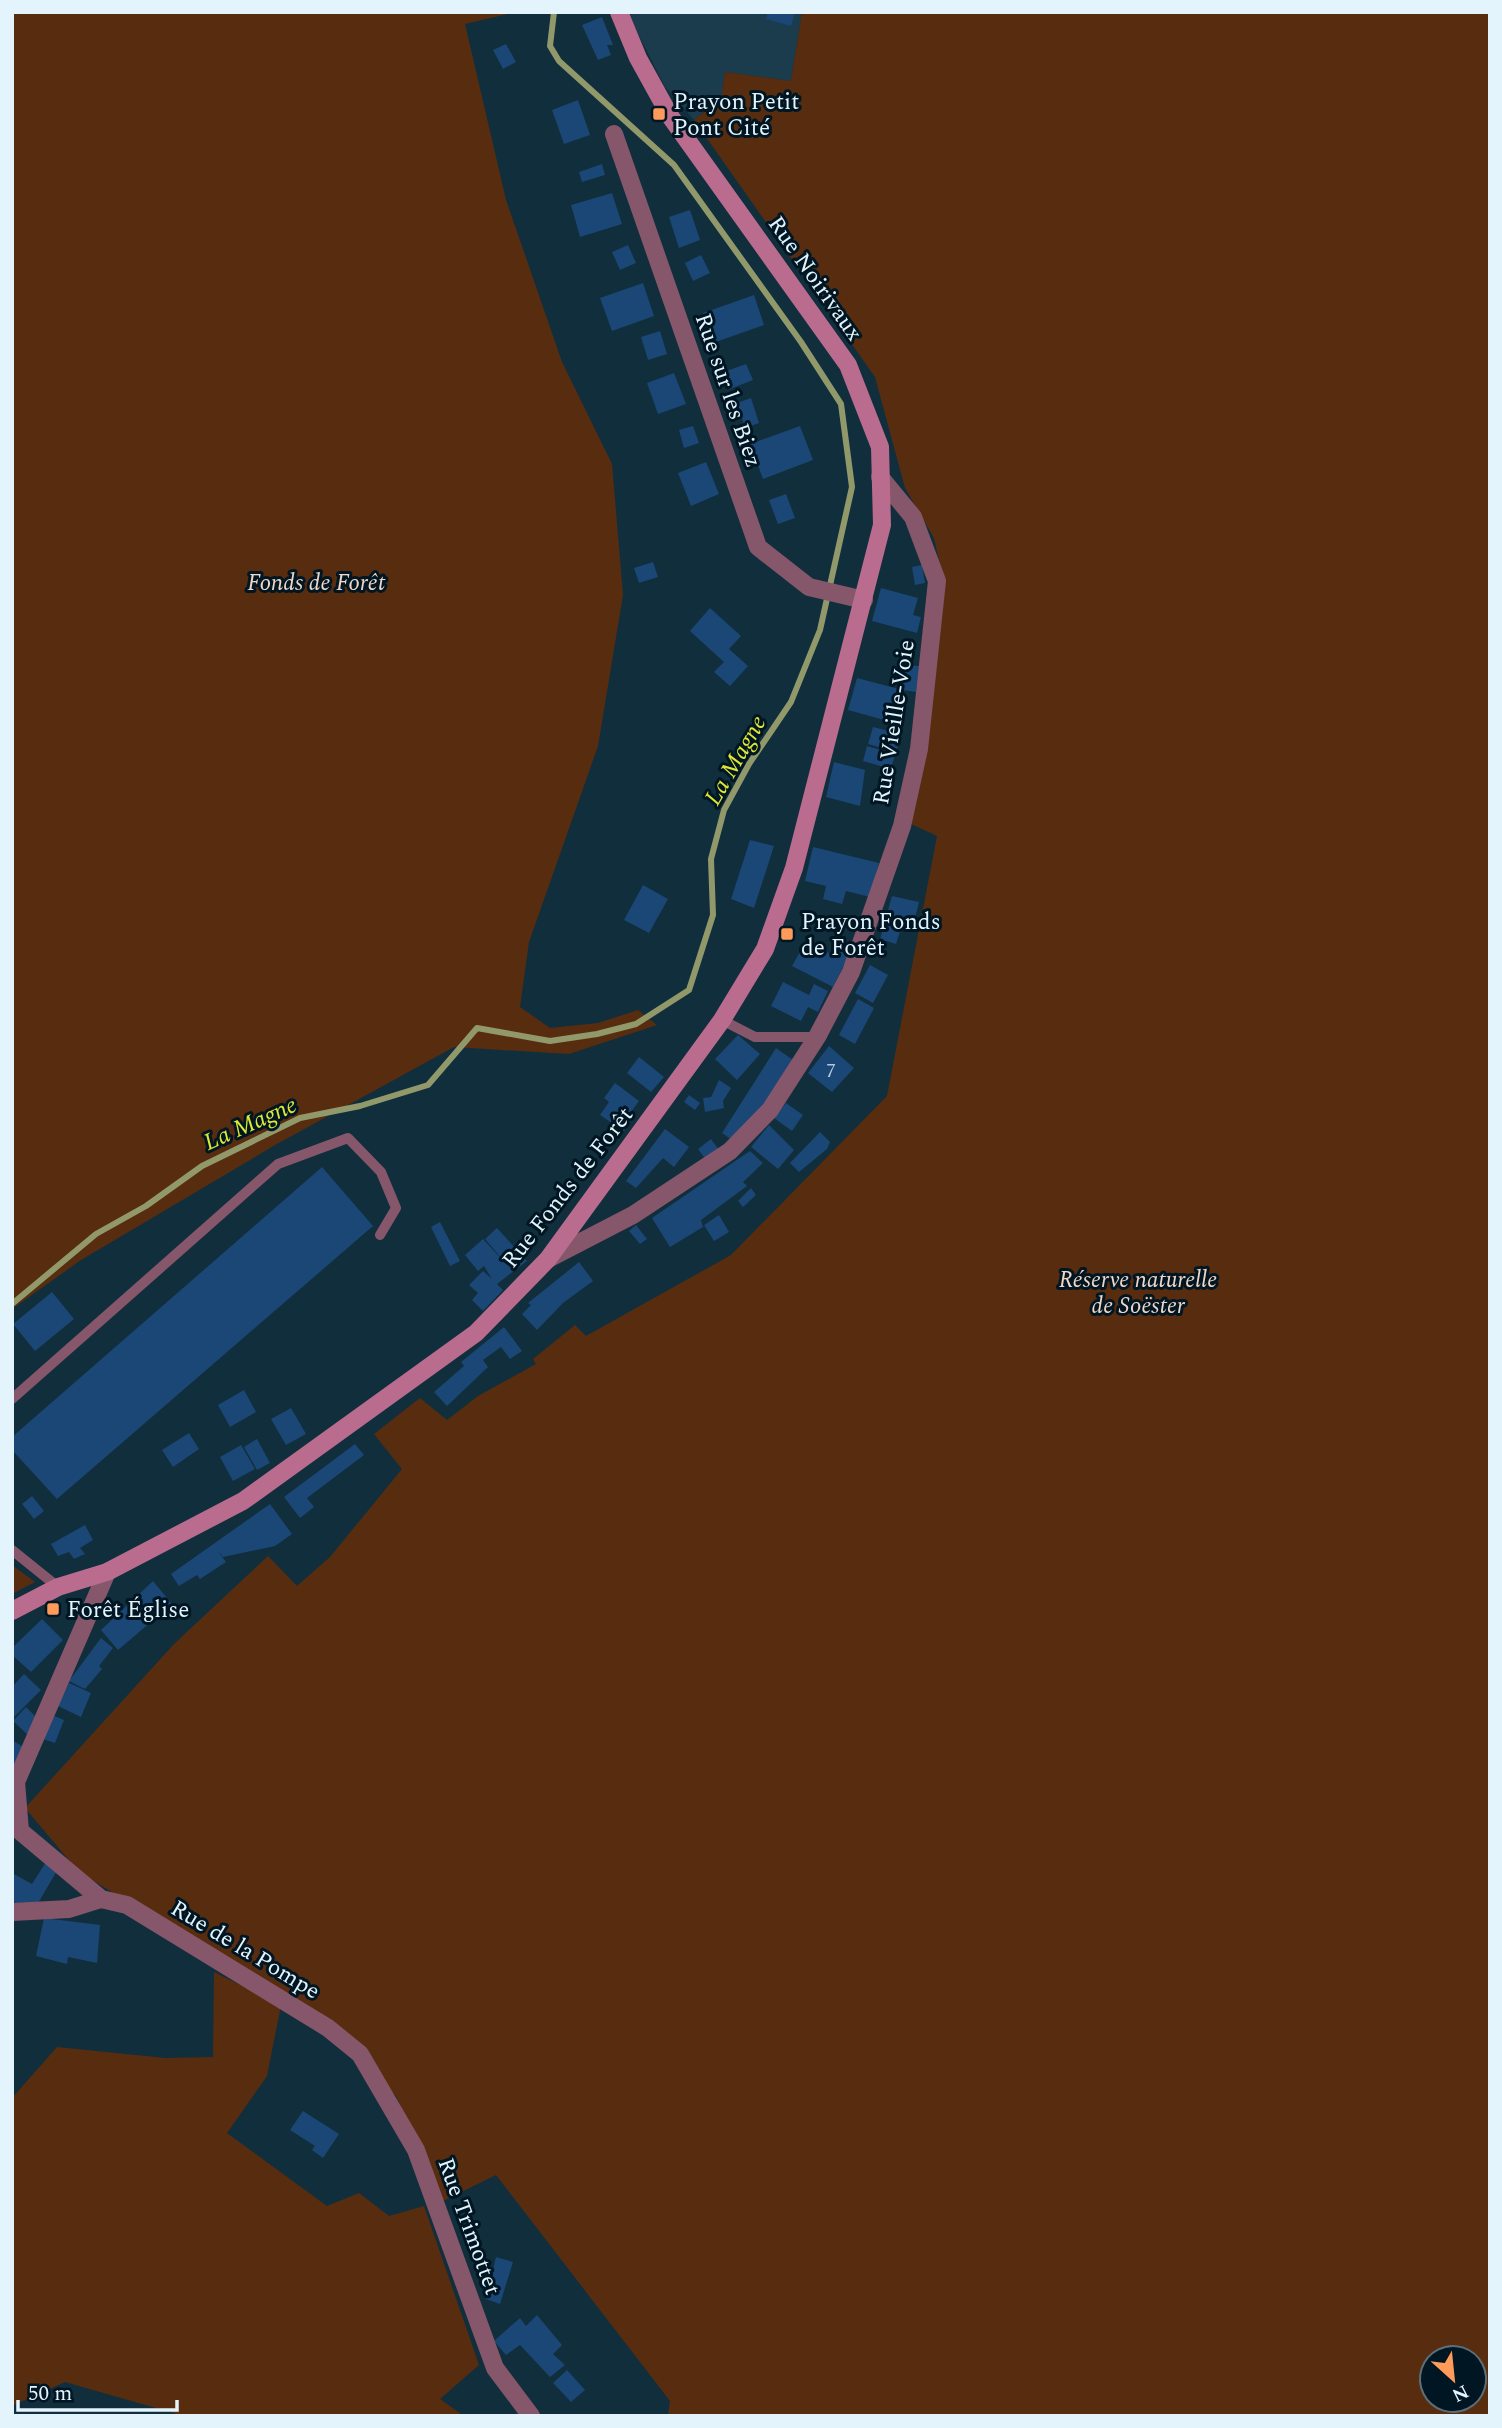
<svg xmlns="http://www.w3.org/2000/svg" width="1502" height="2428" viewBox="0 0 1502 2428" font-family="Spectral,serif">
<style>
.built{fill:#1b3c4c}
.green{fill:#582d0f;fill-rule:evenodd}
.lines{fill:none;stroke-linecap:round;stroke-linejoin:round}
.stream{stroke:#91996b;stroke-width:6}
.building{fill:#1a4775}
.service{stroke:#86566a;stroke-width:10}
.minor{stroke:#86566a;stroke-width:18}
.secondary{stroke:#b96c8e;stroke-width:18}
.poi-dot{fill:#ff9b5a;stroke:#001623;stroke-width:2.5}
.labels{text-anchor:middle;stroke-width:6;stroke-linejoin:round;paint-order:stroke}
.number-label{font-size:19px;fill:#b1c9db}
.poi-label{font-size:23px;fill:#e3f4fd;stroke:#001623;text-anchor:start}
.street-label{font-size:23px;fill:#e3f4fd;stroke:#001623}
.park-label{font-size:23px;font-style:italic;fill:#f2d7c7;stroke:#001623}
.water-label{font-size:24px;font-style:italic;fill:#e0e835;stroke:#001623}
</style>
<rect width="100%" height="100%" fill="#112e3c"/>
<path class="built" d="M627 12H802L791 81 725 72 721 99 694 120 665 87Z"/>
<g class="green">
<path d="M12 12H516L465 24 506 200 562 362 612 464 623 595 598 746 529 942 520 1007 550 1028 598 1023 638 1010 657 1025 569 1054 454 1047 277 1144 81 1260 12 1309Z"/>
<path d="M802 12H1490V2416H668L670 2401 496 2175 443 2201 396 2096 351 2048 358 2042 79 1872 25 1808 174 1644 268 1556 297 1586 330 1557 402 1469 374 1434 420 1398 447 1420 478 1396 536 1364 533 1359 575 1325 586 1336 731 1255 887 1096 937 836 909 823 943 579 934 538 905 488 875 377 694 120 721 99 725 72 791 81ZM1432 2358H1474V2400H1432Z"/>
<path d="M12 1565 35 1582 12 1594Z"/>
<path d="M214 1972 281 2005 267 2076 227 2133 327 2206 359 2193 389 2216 424 2206 479 2365 440 2399 464 2416H184L65 2382 12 2406V2098L57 2047 165 2058 213 2057Z"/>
</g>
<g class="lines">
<path class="stream" d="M12 1304 96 1234 146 1206 202 1166 300 1118 360 1106 428 1085 477 1028 550 1041 597 1034 636 1024 689 990 713 915 711 859 724 810 749 764 791 702 820 630 852 487 841 404 801 342 674 165 559 61 550 46 554 12"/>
</g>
<g class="building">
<path d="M768 12H795L791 26 766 19Z"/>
<path d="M602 17 613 45H607L611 55 598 60 582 25Z"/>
<path d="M506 44 516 62 503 69 493 50Z"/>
<path d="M578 100 590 135 564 144 552 110Z"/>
<path d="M602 164 605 175 582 182 579 172Z"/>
<path d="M612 193 622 224 580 237 571 205Z"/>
<path d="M690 210 700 240 679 248 669 217Z"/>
<path d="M628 245 636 263 620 270 612 252Z"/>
<path d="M701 255 710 273 693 281 685 263Z"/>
<path d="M643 283 654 316 612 331 600 298Z"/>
<path d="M754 295 764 325 713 343 703 313Z"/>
<path d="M660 331 667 354 648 360 641 337Z"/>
<path d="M746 364 753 380 730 389 724 372Z"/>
<path d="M674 373 686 404 658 414 647 383Z"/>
<path d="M751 398 759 423 745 428 737 403Z"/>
<path d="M693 426 699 443 684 448 679 430Z"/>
<path d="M800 426 813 460 763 479 750 444Z"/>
<path d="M706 462 719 494 691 506 678 473Z"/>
<path d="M786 494 795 518 778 524 769 500Z"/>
<path d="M653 562 658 577 639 583 634 568Z"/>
<path d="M922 565 925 583 915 585 912 567Z"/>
<path d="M881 588 918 598 913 615 921 617 917 633 872 621Z"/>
<path d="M710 608 741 636 729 649 748 666 730 686 714 672 724 662 690 631Z"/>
<path d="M904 665 919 666 916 692 902 690Z"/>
<path d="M857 678 899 689 895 704 889 702 884 720 848 710Z"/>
<path d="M873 727 901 734 896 752 868 744Z"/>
<path d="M867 746 895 754 891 769 863 761Z"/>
<path d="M834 762 865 770 860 806 826 797Z"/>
<path d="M750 840 774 846 754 908 731 899Z"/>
<path d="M813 847 879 863 870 897 846 891 842 904 823 899 826 886 805 881Z"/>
<path d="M643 885 668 899 649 933 624 920Z"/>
<path d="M892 896 919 902 912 930 901 928 896 944 880 939Z"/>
<path d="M806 941 831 954 837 943 851 951 833 987 792 966Z"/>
<path d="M870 965 888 975 873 1003 855 993Z"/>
<path d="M783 982 809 995 814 984 828 991 818 1012 808 1007 801 1021 771 1006Z"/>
<path d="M858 999 874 1008 855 1044 839 1035Z"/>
<path d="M738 1035 760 1054 737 1080 715 1059Z"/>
<path d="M829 1046 854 1068 832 1092 808 1073Z"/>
<path d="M776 1048 796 1062 735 1142 722 1133Z"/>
<path d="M639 1057 664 1077 651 1092 627 1073Z"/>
<path d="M719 1080 731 1088 723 1101 724 1108 705 1112 703 1098 711 1097Z"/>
<path d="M615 1083 639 1101 628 1116 633 1118 624 1131 600 1115 609 1102 604 1098Z"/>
<path d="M689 1095 700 1103 695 1110 684 1102Z"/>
<path d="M786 1103 803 1115 792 1131 774 1118Z"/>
<path d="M769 1125 794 1150 778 1169 751 1147Z"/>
<path d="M665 1129 689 1147 674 1167 663 1158 636 1188 626 1181Z"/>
<path d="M820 1132 830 1142 827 1149 799 1172 790 1163Z"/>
<path d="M711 1139 719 1150 706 1160 698 1149Z"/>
<path d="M750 1151 763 1163 743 1182 747 1186 701 1220 703 1227 670 1247 652 1218Z"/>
<path d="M322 1167 373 1226 57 1499 12 1450V1437Z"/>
<path d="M751 1188 756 1195 743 1207 738 1201Z"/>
<path d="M719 1215 729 1232 714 1241 704 1225Z"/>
<path d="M440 1222 460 1261 450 1266 431 1227Z"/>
<path d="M636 1225 647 1239 640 1244 629 1231Z"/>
<path d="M497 1228 527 1261 497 1284 503 1290 483 1311 472 1300 478 1293 469 1285 483 1271 492 1279 484 1266 478 1271 465 1255 483 1239 510 1268 485 1239Z"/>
<path d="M579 1262 593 1281 563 1303 537 1330 522 1314 531 1305 528 1303Z"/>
<path d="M52 1292 74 1319 35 1351 13 1324Z"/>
<path d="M504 1327 522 1351 510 1359 501 1347 483 1360 488 1367 447 1406 434 1392 464 1366 461 1362Z"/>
<path d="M244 1390 256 1412 230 1427 218 1405Z"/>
<path d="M291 1408 306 1434 286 1445 271 1419Z"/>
<path d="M189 1433 199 1449 173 1467 162 1450Z"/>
<path d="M257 1439 270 1463 257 1470 244 1447Z"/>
<path d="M355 1444 364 1455 307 1498 314 1507 300 1518 284 1497Z"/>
<path d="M241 1445 255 1469 233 1481 220 1457Z"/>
<path d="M32 1496 44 1511 34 1519 22 1504Z"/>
<path d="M270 1504 292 1534 275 1546 223 1557 217 1550 226 1562 200 1579 197 1575 179 1586 171 1574Z"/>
<path d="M85 1525 93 1540 80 1548 85 1554 74 1559 69 1552 58 1556 51 1544Z"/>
<path d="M153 1581 172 1604 118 1650 101 1630Z"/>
<path d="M42 1619 63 1640 31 1672 12 1655V1648Z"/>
<path d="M101 1638 113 1648 99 1666 102 1669 85 1689 69 1681Z"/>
<path d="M24 1674 41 1690 14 1717 12 1687Z"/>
<path d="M69 1683 91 1693 81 1717 58 1706Z"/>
<path d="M26 1707 35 1716 29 1736 13 1721Z"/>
<path d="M52 1715 64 1720 55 1743 43 1739Z"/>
<path d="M12 1740 25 1748 12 1772Z"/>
<path d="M46 1862 58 1869 34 1910 21 1902 20 1905 12 1901V1873L32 1884Z"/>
<path d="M44 1918 100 1925 97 1963 68 1957 67 1964 36 1956Z"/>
<path d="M303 2111 339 2134 323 2158 312 2150 315 2146 290 2130Z"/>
<path d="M496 2257 513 2262 500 2304 486 2299Z"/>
<path d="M537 2315 562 2345 553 2354 565 2365 550 2377 520 2345 506 2355 494 2341 520 2318 526 2326Z"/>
<path d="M567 2370 585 2390 571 2402 553 2383Z"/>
</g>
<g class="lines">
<g class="service">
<path d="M722 1020 755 1037H817"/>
<path d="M12 1399 278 1164 348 1138 381 1172 396 1208 380 1235"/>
<path d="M12 1550 58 1587"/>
</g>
<g class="minor">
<path d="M614 134 758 547 809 587 864 600"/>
<path d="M548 1259 633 1215 730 1151 770 1110 817 1037 851 972 902 826 919 749 937 581 913 517 880 477"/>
<path d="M107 1572 16 1782 20 1831 101 1899 127 1905 328 2028 360 2054 416 2150 495 2368 531 2416"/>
<path d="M12 1912 69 1909 101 1899"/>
</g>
<path class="secondary" d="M12 1611 58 1587 107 1572 243 1501 476 1333 548 1259 722 1020 765 949 794 868 882 525 880 447 848 365 670 116 638 58 619 12"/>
</g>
<g class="poi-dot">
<rect x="652" y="107" width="14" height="14" rx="3.5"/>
<rect x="780" y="927" width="14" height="14" rx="3.5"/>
<rect x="46" y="1602" width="14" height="14" rx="3.5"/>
</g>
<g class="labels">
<g class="number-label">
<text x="831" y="1077">7</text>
</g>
<g class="poi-label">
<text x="673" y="109">Prayon Petit<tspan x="673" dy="26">Pont Cité</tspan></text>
<text x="801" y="929">Prayon Fonds<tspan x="801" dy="26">de Forêt</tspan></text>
<text x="67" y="1617">Forêt Église</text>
</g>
<g class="street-label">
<text transform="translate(816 278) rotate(55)" y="8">Rue Noirivaux</text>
<text transform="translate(729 390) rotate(71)" y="8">Rue sur les Biez</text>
<text transform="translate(893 722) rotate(-81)" y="8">Rue Vieille-Voie</text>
<text transform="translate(567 1187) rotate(-52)" y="8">Rue Fonds de Forêt</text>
<text transform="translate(246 1949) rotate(31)" y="8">Rue de la Pompe</text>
<text transform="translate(470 2226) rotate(70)" y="8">Rue Trimottet</text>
</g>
<g class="park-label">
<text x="316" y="590">Fonds de Forêt</text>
<text x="1138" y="1287">Réserve naturelle<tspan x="1138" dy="26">de Soëster</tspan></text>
</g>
<g class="water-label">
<text transform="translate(735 760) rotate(-60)" y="8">La Magne</text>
<text transform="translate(250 1123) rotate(-24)" y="8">La Magne</text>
</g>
</g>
<rect width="1502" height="2428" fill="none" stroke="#e3f4fd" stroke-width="28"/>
<g transform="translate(1453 2379) rotate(153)"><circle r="33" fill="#001623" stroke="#5b6f7a" stroke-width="2"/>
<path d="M0-5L12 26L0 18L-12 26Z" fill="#ff9b5a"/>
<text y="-10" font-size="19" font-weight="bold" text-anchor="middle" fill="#e3f4fd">N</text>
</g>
<path d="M18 2400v10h159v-10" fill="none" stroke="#e3f4fd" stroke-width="3.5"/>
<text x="28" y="2400" font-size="21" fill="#e3f4fd" stroke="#001623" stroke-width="5" paint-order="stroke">50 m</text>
</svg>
